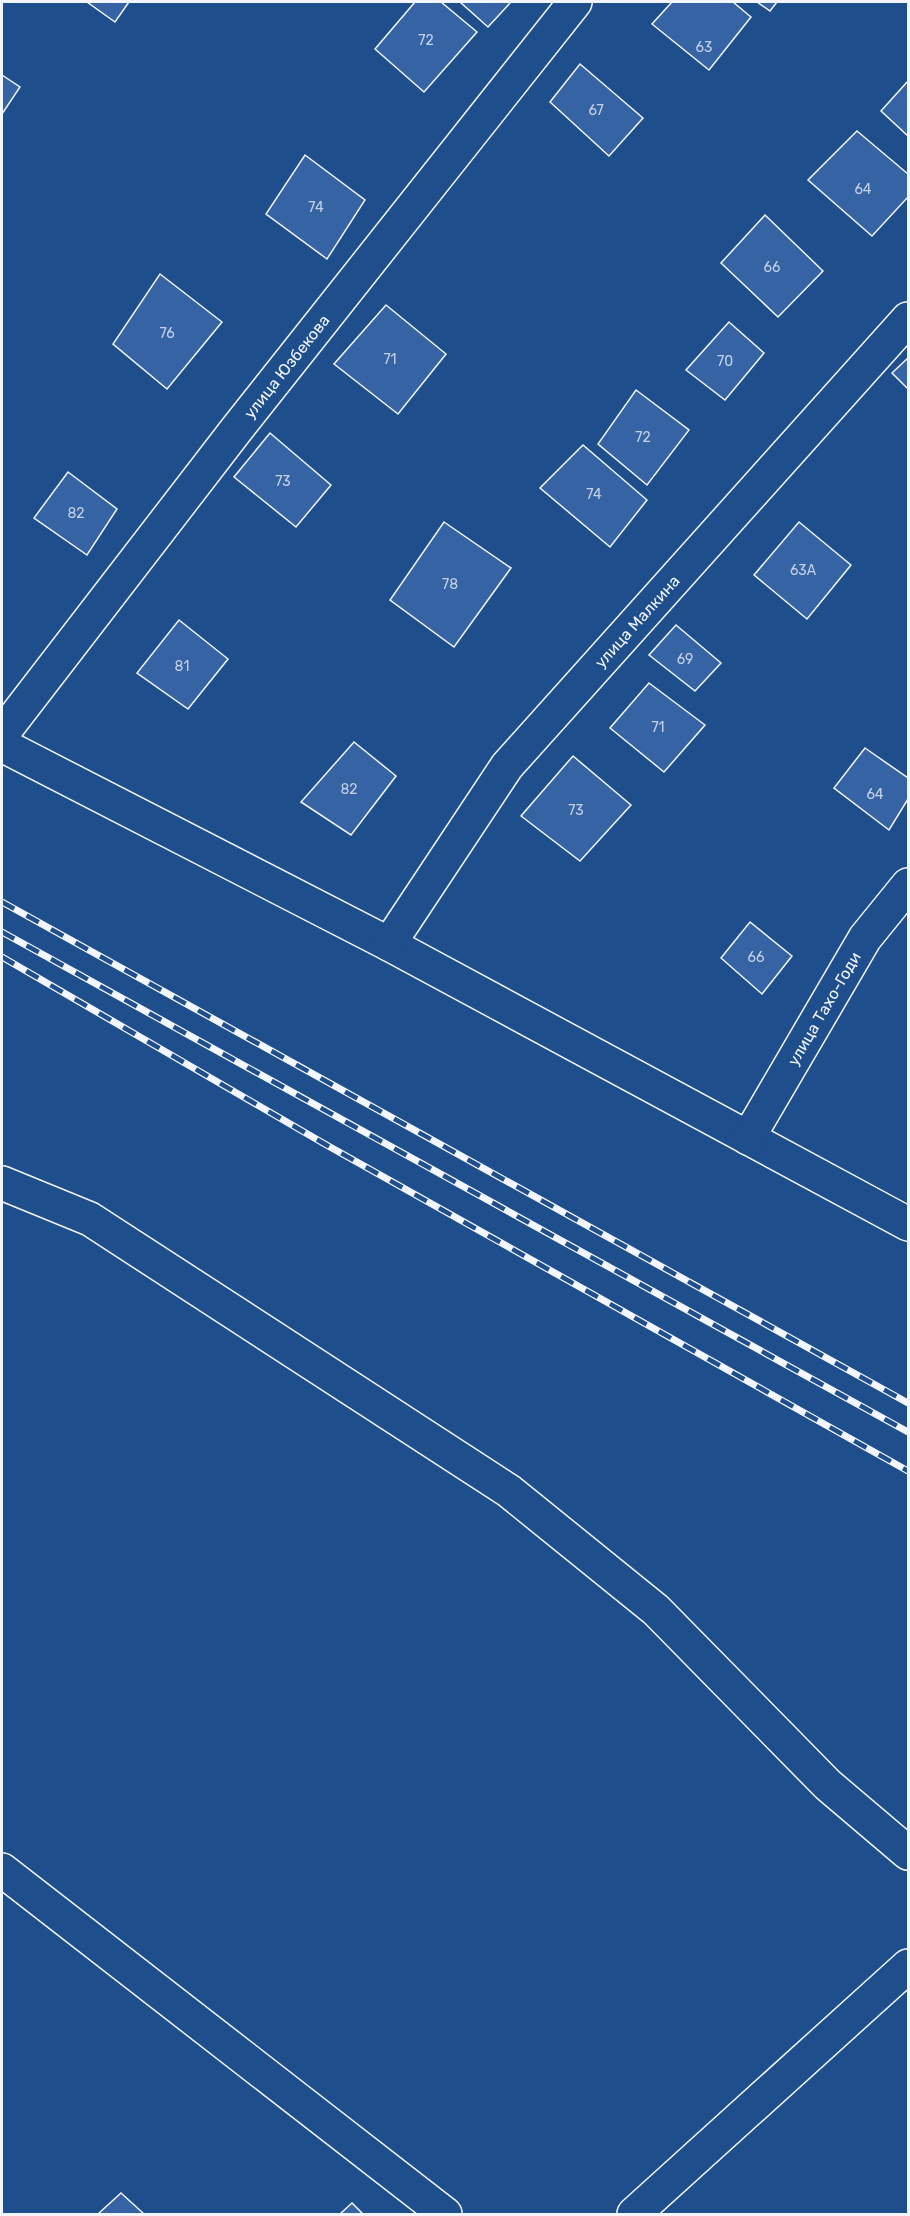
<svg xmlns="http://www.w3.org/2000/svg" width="910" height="2216" viewBox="0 0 910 2216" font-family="Rubik,sans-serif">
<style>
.building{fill:#3563a3;stroke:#f2f6ff;stroke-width:1.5}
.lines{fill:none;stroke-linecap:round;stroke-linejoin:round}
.minor-casing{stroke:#f2f6ff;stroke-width:36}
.minor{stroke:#1f4e8c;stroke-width:33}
.rail-casing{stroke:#f2f6ff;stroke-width:7}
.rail{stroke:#1f4e8c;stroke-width:4.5;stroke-dasharray:14;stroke-linecap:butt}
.labels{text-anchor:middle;stroke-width:4.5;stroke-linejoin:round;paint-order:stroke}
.number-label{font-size:14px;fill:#c3d1e8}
.street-label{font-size:16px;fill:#f2f6ff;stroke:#1f4e8c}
</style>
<rect width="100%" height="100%" fill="#1f4e8c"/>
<g class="building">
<path d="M87 2H129L115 22Z"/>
<path d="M415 2H441L477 32 424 92 375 49Z"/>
<path d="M460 2H511L488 27Z"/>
<path d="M672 2H733L751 17 709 70 652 24Z"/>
<path d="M757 2H777L770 11Z"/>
<path d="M580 64 643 118 609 156 550 102Z"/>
<path d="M2 75 20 87 2 114Z"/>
<path d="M908 81V136L881 111Z"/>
<path d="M857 131 908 174V197L872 236 808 180Z"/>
<path d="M305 155 365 200 327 259 266 214Z"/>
<path d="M765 215 823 271 778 317 721 263Z"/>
<path d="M160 274 222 322 167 389 113 344Z"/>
<path d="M386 305 446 354 398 414 334 364Z"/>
<path d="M729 322 764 353 725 400 686 370Z"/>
<path d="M908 358V389L892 373Z"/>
<path d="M636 390 689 430 647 485 598 444Z"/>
<path d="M270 433 331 485 296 527 234 477Z"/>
<path d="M583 445 647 500 610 547 540 488Z"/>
<path d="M68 472 117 509 87 555 34 518Z"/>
<path d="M444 522 511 568 454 647 390 600Z"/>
<path d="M799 522 851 565 807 619 754 575Z"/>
<path d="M179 620 228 659 188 709 137 673Z"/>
<path d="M676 625 721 663 695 691 649 655Z"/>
<path d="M649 683 705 725 664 772 610 728Z"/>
<path d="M354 742 396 776 351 835 301 802Z"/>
<path d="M865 748 908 778V799L889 830 834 788Z"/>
<path d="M573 756 631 805 580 861 521 816Z"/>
<path d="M750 922 792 956 762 994 721 958Z"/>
<path d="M121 2193 144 2214H98Z"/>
<path d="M352 2203 363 2214H340Z"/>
</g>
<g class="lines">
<defs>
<g id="minor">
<path id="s1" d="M2 734 236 430 575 2"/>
<path d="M2 745 389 944 908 1224"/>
<path id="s2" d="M389 944 507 766 908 319"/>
<path id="s3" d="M748 1138 865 938 908 885"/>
<path d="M2 1183 90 1219 509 1491 656 1610 828 1785 908 1853"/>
<path d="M2 1870 445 2214"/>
<path d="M634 2214 908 1966"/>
</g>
</defs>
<use href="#minor" class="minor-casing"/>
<use href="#minor" class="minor"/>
<defs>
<g id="rail">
<path d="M2 902 908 1403"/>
<path d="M2 932 908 1432"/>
<path d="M2 957 323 1143 908 1471"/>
</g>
</defs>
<use href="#rail" class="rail-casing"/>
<use href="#rail" class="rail"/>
</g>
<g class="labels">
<g class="number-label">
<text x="426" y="45">72</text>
<text x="704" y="52">63</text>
<text x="596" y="115">67</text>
<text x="863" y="194">64</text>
<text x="316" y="212">74</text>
<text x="772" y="272">66</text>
<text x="167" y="338">76</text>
<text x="390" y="364">71</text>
<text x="725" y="366">70</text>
<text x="643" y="442">72</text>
<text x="283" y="486">73</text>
<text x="594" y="499">74</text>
<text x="76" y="518">82</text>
<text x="803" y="575">63А</text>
<text x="450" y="589">78</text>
<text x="685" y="664">69</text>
<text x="182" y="671">81</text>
<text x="658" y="732">71</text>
<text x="349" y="794">82</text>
<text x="875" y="799">64</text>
<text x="576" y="815">73</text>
<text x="756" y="962">66</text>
</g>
<g class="street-label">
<text dy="6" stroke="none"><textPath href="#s1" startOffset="465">улица Юзбекова</textPath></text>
<text dy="6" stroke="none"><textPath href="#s2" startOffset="408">улица Малкина</textPath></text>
<text dy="6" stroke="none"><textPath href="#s3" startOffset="150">улица Тахо-Годи</textPath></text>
</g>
</g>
<rect width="910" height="2216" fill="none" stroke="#f2f6ff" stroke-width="6"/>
</svg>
